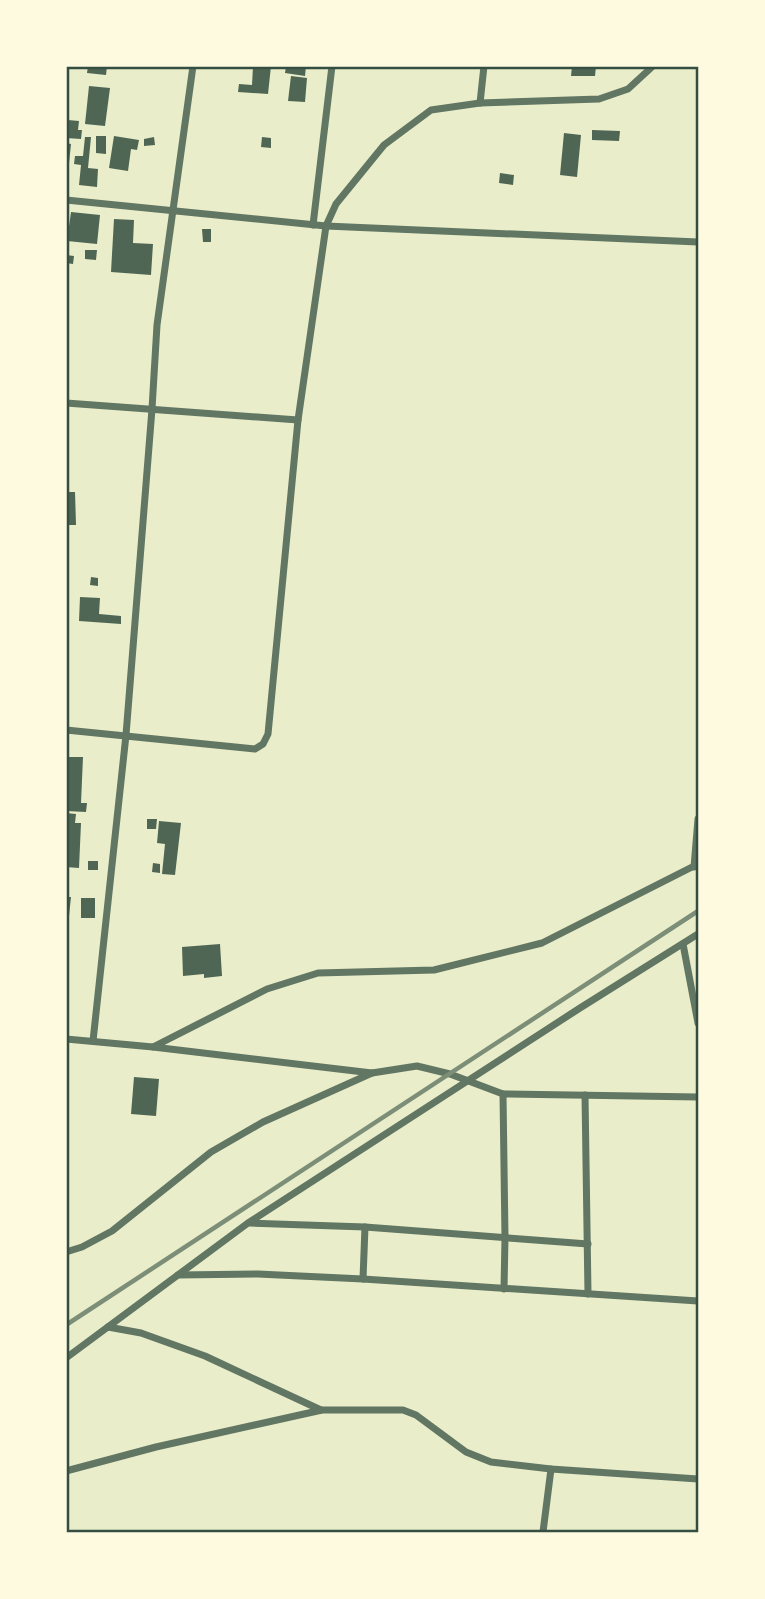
<svg xmlns="http://www.w3.org/2000/svg" width="765" height="1599" viewBox="0 0 765 1599" font-family="Figtree,sans-serif">
<style>
.building{fill:#4f6655}
.lines{fill:none;stroke-linecap:round;stroke-linejoin:round}
.minor{stroke:#617663;stroke-width:7}
.rail{stroke:#7c8e77;stroke-width:4.5}
.neatline{fill:none;stroke:#344e41;stroke-width:2.5}
</style>
<rect width="100%" height="100%" fill="#e9edc9"/>
<g class="building">
<path d="M88 66H107L106 75 87 73Z"/>
<path d="M253 66H271L268 94 238 92 239 84 252 85Z"/>
<path d="M286 66H306L305 76 285 73Z"/>
<path d="M572 66H596L595 76H571Z"/>
<path d="M291 76 307 78 305 102 288 101Z"/>
<path d="M89 86 110 88 105 126 85 124Z"/>
<path d="M68 120 79 121 78 130H82L81 139 66 138Z"/>
<path d="M592 130 620 131 619 141 592 140Z"/>
<path d="M564 133 581 135 577 177 560 175Z"/>
<path d="M96 136H106V154L96 153Z"/>
<path d="M114 136 139 140 137 150 131 149 128 171 109 168Z"/>
<path d="M85 137H91L88 168 98 169 97 187 79 185 81 165 74 164 75 156H83Z"/>
<path d="M154 137 155 145 144 146V139Z"/>
<path d="M262 137 271 138V148L261 147Z"/>
<path d="M66 143 71 144 69 163 66 162Z"/>
<path d="M500 173 514 175 513 185 499 183Z"/>
<path d="M71 212 100 215 97 244 67 241Z"/>
<path d="M114 219 134 220 133 243 153 244 151 275 111 272Z"/>
<path d="M202 229H211V242H203Z"/>
<path d="M85 250H97L96 260 85 259Z"/>
<path d="M66 255 74 256 73 264 66 263Z"/>
<path d="M66 492H75L76 525H66Z"/>
<path d="M91 577 98 578V586L90 585Z"/>
<path d="M80 597 100 598 99 614 121 616V624L79 621Z"/>
<path d="M66 757H83L81 803H87L86 812 66 811Z"/>
<path d="M66 813 76 814 75 823H81L79 868 66 867Z"/>
<path d="M147 819H157L156 829H147Z"/>
<path d="M159 821 181 823 175 875 162 874 165 844 157 843Z"/>
<rect x="88" y="861" width="10" height="9"/>
<path d="M153 863 160 864V873L152 872Z"/>
<path d="M66 897H71L69 916 66 915Z"/>
<rect x="81" y="898" width="14" height="20"/>
<path d="M220 944 222 976 204 978V974L183 976 182 947Z"/>
<path d="M134 1077 159 1079 156 1116 131 1114Z"/>
</g>
<g class="lines">
<g class="minor">
<path d="M480 103 484 66"/>
<path d="M66 200 326 226 698 242"/>
<path d="M313 225 332 66"/>
<path d="M66 403 298 420 326 226 336 204 384 145 431 110 480 103 599 99 628 89 653 66"/>
<path d="M66 730 255 749 263 744 268 734 298 420"/>
<path d="M694 867 698 819"/>
<path d="M683 944 698 1023"/>
<path d="M66 1039 153 1047 267 989 318 973 434 970 542 943 698 864"/>
<path d="M93 1041 126 735 152 409 157 325 193 66"/>
<path d="M153 1047 372 1073 417 1066 450 1074 503 1094 698 1097"/>
<path d="M503 1094 505 1238 504 1289"/>
<path d="M585 1095 588 1294"/>
<path d="M250 1223 365 1227 588 1244"/>
<path d="M66 1252 82 1247 112 1231 211 1152 263 1122 372 1073"/>
<path d="M178 1275 258 1274 363 1279 698 1301"/>
<path d="M363 1279 365 1227"/>
<path d="M108 1327 141 1333 205 1356 321 1410"/>
<path d="M66 1358 248 1223 580 1008 698 934"/>
<path d="M66 1471 156 1447 322 1410H403L416 1415 466 1452 491 1462 551 1469 698 1479"/>
<path d="M543 1532 551 1469"/>
</g>
<path class="rail" d="M66 1325 698 911"/>
</g>
<rect width="765" height="1599" fill="none" stroke="#fefae0" stroke-width="136"/>
<rect x="68" y="68" width="629" height="1463" class="neatline"/>
</svg>
